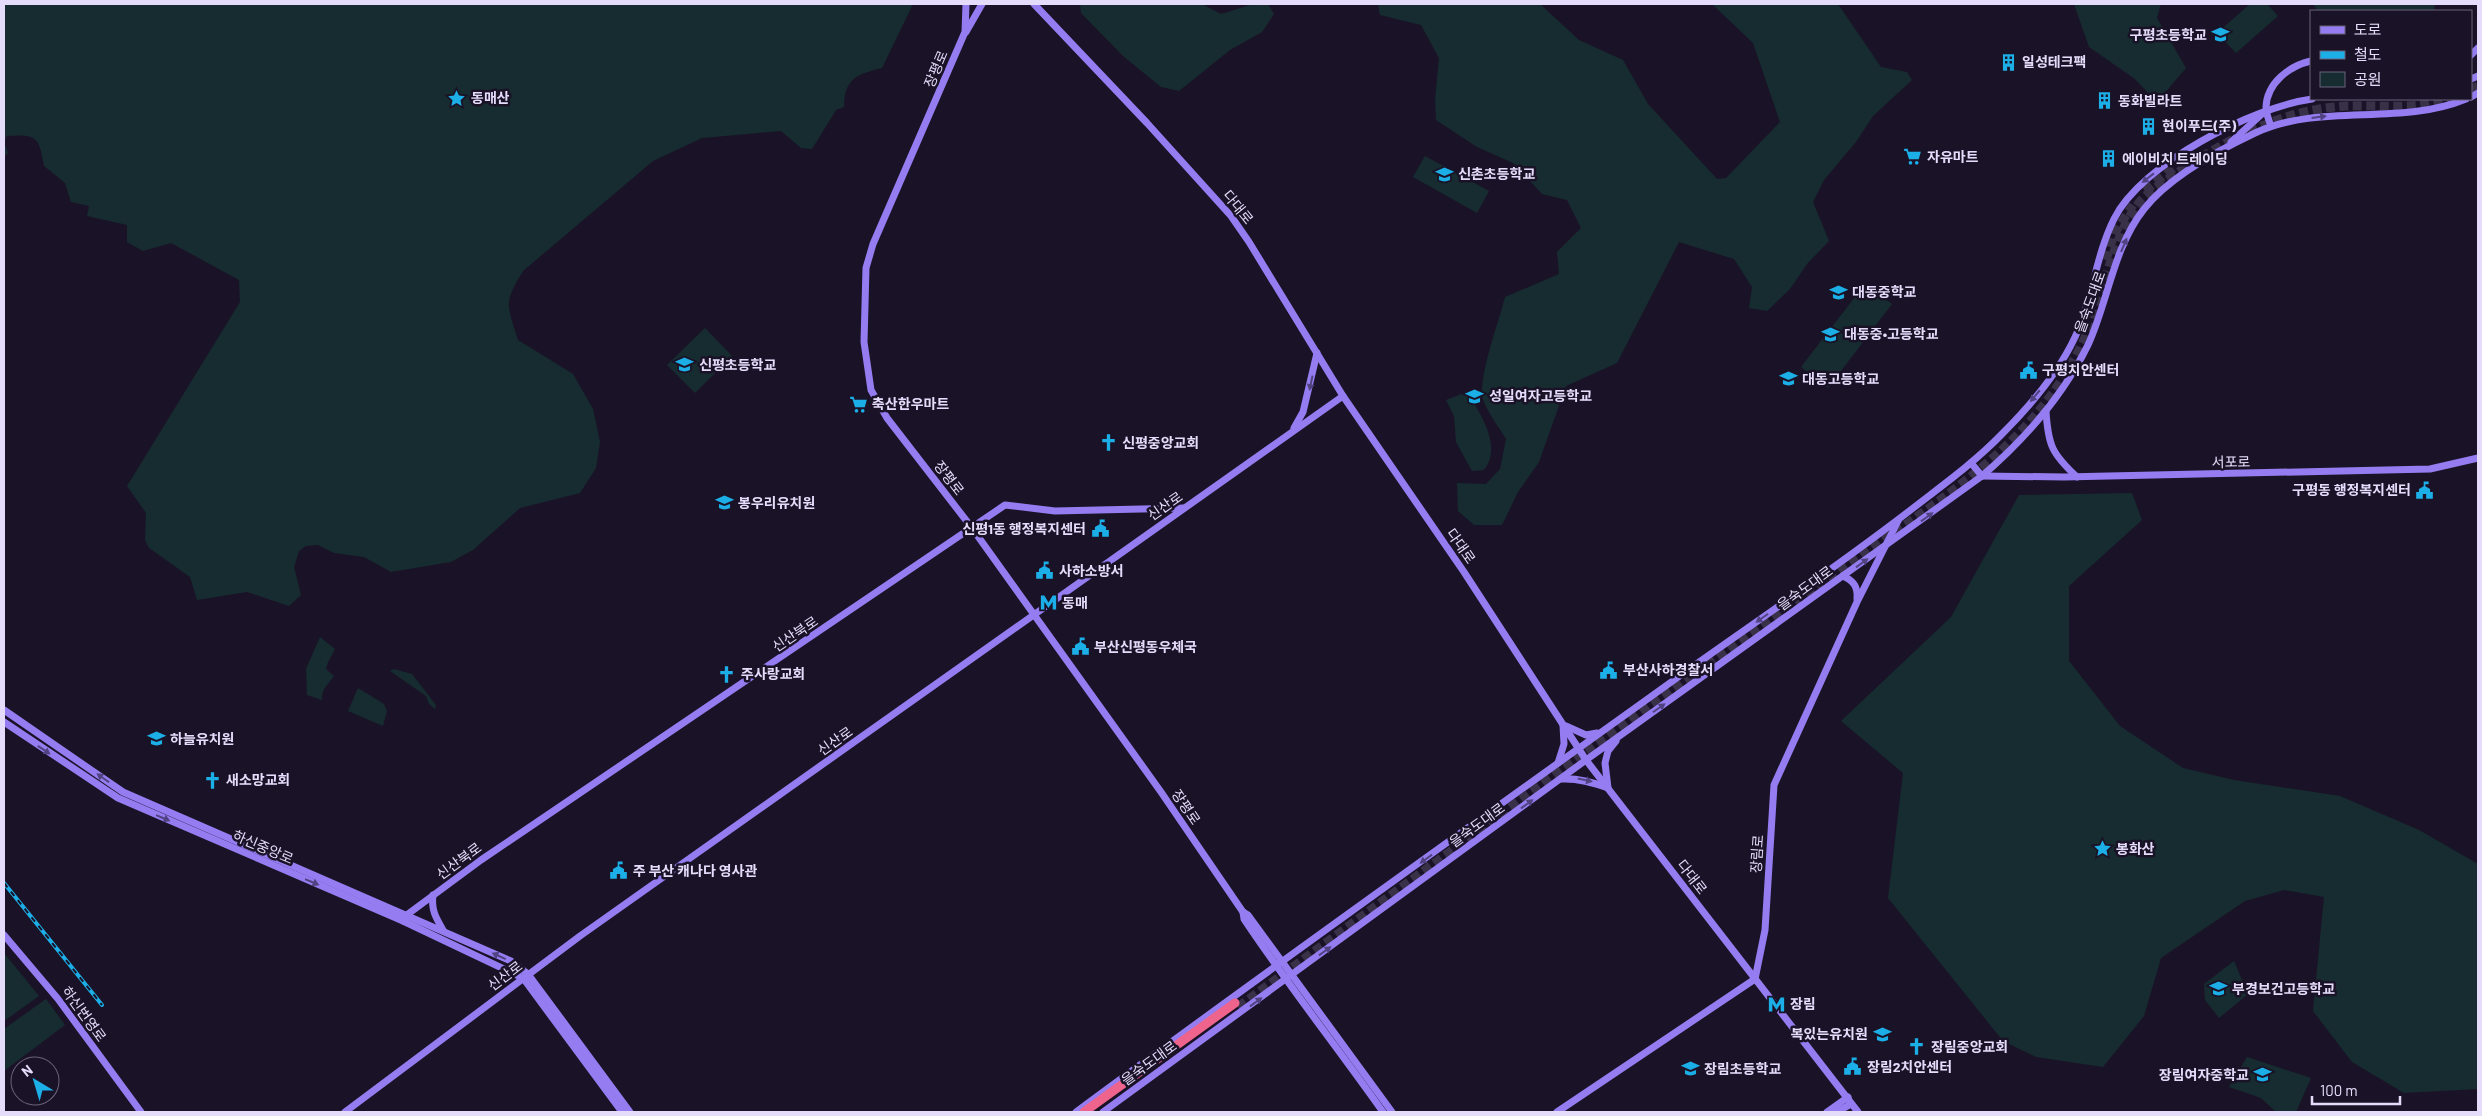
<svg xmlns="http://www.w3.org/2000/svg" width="2482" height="1116" viewBox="0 0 2482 1116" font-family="Barlow,'Noto Sans KR',sans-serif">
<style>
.green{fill:#162c30}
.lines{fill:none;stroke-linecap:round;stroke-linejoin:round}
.highway-tunnel{stroke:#383147;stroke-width:9;stroke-dasharray:9 4.5;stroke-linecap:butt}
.secondary{stroke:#957df1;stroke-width:7}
.highway{stroke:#ee648d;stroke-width:9}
.rail-casing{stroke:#1caee7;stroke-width:4}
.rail{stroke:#1a1327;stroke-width:2;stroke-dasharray:5.5;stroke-linecap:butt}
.oneway{fill:#514382}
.labels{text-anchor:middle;stroke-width:5;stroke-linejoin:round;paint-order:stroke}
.poi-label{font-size:14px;font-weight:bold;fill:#e5dcfb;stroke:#1a1327;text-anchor:start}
.street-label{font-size:14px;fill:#e5dcfb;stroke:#1a1327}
</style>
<rect width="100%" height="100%" fill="#1a1327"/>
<g class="green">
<path d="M4 4H913L882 68C857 74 844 79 844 107L836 110 812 149 801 148 781 131 702 138 653 161 523 271C503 304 507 304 518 340L573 374 593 409 600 442 596 468 580 493 520 508 473 550 451 562 391 572 364 557 334 553 318 545 306 546 299 551 294 567 301 595 289 606 247 592 197 600 190 577 149 548 145 540 146 513 127 486 240 302 239 280 171 243 143 251 127 242V225L87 216 89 206 71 202 65 183 44 166C39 137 37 134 7 136L4 142 8 153 4 157Z"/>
<path d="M1080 4H1202L1221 14 1253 4H1268L1274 14 1262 32 1230 50 1179 91 1161 87 1123 56 1081 13Z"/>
<path d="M1378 4H1540L1579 40 1623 60 1648 104 1717 179 1726 178 1780 122 1753 43 1712 4H1838L1881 67 1907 72 1912 80 1873 116 1856 142 1824 180 1813 202 1829 241 1807 264 1790 289 1767 311 1749 308 1752 287 1734 259 1679 242 1617 363 1566 386 1539 462 1518 492 1502 525H1474L1458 511 1457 483 1486 484 1500 469 1506 439C1499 427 1489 415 1484 402 1475 384 1500 319 1505 297L1559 274 1557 252 1581 228 1567 200 1542 194 1513 163 1477 147 1436 120 1435 100 1439 58 1421 25 1380 15Z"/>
<path d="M2074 4H2161L2157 18 2186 68 2157 102 2135 79 2089 47Z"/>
<path d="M2250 4H2267L2278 16 2236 53 2217 33Z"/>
<path d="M2313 4H2435L2434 11H2318Z"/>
<path d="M1425 156 1489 191 1477 213 1413 177Z"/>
<path d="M1865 284 1892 304 1828 388 1801 367Z"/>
<path d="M705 328 732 356 695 393 667 365Z"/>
<path d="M1467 392C1480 413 1503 447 1484 470L1472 471 1456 442 1454 416 1446 400Z"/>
<path d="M2132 493 2142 520 2069 586V661L2120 726 2183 768 2234 780 2340 796 2419 830 2478 864V1089L2404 1093 2352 1062 2313 1011 2324 897 2284 890 2245 901 2161 958 2144 1016 2103 1067 2036 1057 2003 1041 1888 898 1903 773 1841 721 1951 617 2019 495Z"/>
<path d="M320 637 335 649 328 662 326 669 334 676C328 684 321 690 322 700L307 695 306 669Z"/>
<path d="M394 669 412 674 436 705 435 709 429 704 426 696 390 671Z"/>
<path d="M358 688 384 704 387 711 383 726 348 711Z"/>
<path d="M4 953 39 996 4 1021Z"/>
<path d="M2234 961 2248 994 2219 1018 2205 1000 2204 984Z"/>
<path d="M46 999 65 1025 4 1071V1029Z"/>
<path d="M2247 1057 2311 1078 2296 1112H2276L2261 1098 2229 1087Z"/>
</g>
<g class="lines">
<g class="highway-tunnel">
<path d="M2471 90 2478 86"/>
<path d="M2145 191 2178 165"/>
<path d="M2106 260 2114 234 2133 205"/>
<path d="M1238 1007C1393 894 1546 780 1702 669 1762 626 1823 584 1882 541 1925 511 1969 481 2007 445 2043 411 2074 368 2091 323 2106 284 2114 231 2142 199 2152 189 2168 179 2180 171 2231 137 2285 109 2347 106 2380 105 2416 110 2448 99"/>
</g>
<g class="secondary">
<path d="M966 4 965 32 873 244 866 268 864 342 871 390 887 418 972 528 1161 792 1243 912 1248 915 1392 1112"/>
<path d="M1034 4 1147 123 1231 216 1249 242 1343 396 1464 572 1586 760 1858 1112"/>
<path d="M966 32 982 4"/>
<path d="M2471 55 2478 48"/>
<path d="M2471 79 2478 76"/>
<path d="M2471 97 2478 93"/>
<path d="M2271 126C2269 121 2266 113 2266 107 2267 83 2289 66 2311 61"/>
<path d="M2231 142 2262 114"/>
<path d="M2046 411C2048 445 2052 454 2077 477"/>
<path d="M1294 428 1303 412 1317 353"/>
<path d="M1971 463 1982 476"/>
<path d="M1982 476 2064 477 2430 469 2478 458"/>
<path d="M1843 576C1854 581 1858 587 1857 599"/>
<path d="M4 710 123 792 511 961 528 974 630 1112"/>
<path d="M4 722 118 798 403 921 523 978 622 1112"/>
<path d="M1566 726 1586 735 1597 733"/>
<path d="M1558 763 1564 744 1563 725"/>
<path d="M1561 779C1578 778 1592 782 1608 788L1605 763 1608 751 1616 741"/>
<path d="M433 895C431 910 436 918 443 930"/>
<path d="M1243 912 1244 919C1288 985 1337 1047 1383 1112"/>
<path d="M403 921 408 914 481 860 1005 505 1055 511 1184 508"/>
<path d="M4 935 58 999 141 1112"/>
<path d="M345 1112 580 936 1343 396"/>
<path d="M1076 1112C1276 964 1479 820 1681 675 1757 621 1834 569 1908 512 1940 487 1974 463 2002 434 2032 404 2063 368 2079 328 2093 293 2097 253 2114 219 2141 164 2253 107 2312 99"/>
<path d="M1103 1112 1586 760 1982 476C2025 439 2063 396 2088 345 2108 302 2113 248 2144 209 2169 177 2219 150 2255 133 2322 102 2398 127 2466 99"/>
<path d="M1557 1112 1755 979 1765 930 1774 785 1857 602 1898 521"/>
<path d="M1827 1112 1848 1097"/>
<path d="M1837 1112 1851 1104"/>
</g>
<path class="highway" d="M1084 1112 1235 1003"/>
<defs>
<path id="rail" d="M4 883 102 1005"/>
</defs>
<use href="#rail" class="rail-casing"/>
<use href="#rail" class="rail"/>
</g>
<defs><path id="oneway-solid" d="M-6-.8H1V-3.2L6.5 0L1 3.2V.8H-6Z" transform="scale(1.25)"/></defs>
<g class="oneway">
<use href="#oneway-solid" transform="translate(2319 117) rotate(-7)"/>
<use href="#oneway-solid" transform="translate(2148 178) rotate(142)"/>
<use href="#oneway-solid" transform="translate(2124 245) rotate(-67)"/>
<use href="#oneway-solid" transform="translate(1311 383) rotate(102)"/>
<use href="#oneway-solid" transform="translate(2035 396) rotate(130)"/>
<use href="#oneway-solid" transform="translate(1927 517) rotate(-36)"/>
<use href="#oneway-solid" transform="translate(1862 563) rotate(-36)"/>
<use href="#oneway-solid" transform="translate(1762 618) rotate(145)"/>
<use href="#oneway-solid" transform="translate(1659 708) rotate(-35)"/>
<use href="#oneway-solid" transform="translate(44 750) rotate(34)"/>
<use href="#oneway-solid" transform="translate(103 778) rotate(-145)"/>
<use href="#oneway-solid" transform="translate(1585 780) rotate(12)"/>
<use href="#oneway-solid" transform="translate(1527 804) rotate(-36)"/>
<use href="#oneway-solid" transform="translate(163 818) rotate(23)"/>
<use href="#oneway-solid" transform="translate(1426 859) rotate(144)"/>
<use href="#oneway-solid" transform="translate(312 882) rotate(23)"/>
<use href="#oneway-solid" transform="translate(1325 951) rotate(-36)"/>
<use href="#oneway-solid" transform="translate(499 956) rotate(-156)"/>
<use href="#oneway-solid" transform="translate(1256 1002) rotate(-36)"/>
</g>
<defs>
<symbol id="school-bare" viewBox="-9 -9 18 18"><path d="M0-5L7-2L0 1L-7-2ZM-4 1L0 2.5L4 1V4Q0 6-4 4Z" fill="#1caee7" stroke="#1a1327" stroke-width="2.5" paint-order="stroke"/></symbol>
<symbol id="building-bare" viewBox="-9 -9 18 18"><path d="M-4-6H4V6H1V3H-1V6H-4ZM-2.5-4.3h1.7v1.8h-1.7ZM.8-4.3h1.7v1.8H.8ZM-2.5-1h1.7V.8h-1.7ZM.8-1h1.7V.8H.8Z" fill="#1caee7" stroke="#1a1327" stroke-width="2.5" paint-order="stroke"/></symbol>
<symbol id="sight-bare" viewBox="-9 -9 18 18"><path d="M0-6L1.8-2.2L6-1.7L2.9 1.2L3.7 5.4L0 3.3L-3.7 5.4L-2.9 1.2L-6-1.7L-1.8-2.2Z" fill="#1caee7" stroke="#1a1327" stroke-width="2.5" paint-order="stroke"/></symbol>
<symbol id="supermarket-bare" viewBox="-9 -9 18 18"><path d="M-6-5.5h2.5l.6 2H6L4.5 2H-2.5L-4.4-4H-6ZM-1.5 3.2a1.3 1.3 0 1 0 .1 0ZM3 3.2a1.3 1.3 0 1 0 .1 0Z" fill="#1caee7" stroke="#1a1327" stroke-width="2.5" paint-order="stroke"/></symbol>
<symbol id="civic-bare" viewBox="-9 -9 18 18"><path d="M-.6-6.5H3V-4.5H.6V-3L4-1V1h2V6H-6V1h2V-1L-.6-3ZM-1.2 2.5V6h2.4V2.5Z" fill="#1caee7" stroke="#1a1327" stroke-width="2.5" paint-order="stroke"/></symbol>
<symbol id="church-bare" viewBox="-9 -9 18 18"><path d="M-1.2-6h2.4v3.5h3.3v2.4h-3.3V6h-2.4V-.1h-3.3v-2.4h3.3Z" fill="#1caee7" stroke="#1a1327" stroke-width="2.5" paint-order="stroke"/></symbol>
<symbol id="metro-bare" viewBox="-9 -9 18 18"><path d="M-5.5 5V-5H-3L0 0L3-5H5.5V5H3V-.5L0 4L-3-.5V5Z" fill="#1caee7" stroke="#1a1327" stroke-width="2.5" paint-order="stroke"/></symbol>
</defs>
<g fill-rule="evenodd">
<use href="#school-bare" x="2208" y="22" width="25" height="25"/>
<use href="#building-bare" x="1996" y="50" width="25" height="25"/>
<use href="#sight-bare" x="444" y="86" width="25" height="25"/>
<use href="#building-bare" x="2092" y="88" width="25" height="25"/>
<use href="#building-bare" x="2136" y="114" width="25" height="25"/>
<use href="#supermarket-bare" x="1900" y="144" width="25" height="25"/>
<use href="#building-bare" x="2096" y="146" width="25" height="25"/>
<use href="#school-bare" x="1432" y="162" width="25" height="25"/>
<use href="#school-bare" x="1826" y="280" width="25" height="25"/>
<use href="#school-bare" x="1818" y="322" width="25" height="25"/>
<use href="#school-bare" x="672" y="352" width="25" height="25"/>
<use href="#civic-bare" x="2016" y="358" width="25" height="25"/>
<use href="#school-bare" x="1776" y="366" width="25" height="25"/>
<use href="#school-bare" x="1462" y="384" width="25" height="25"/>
<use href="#supermarket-bare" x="846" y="392" width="25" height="25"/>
<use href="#church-bare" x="1096" y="430" width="25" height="25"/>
<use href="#civic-bare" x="2412" y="478" width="25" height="25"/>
<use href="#school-bare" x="712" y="490" width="25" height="25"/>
<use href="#civic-bare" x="1088" y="516" width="25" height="25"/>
<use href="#civic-bare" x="1032" y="558" width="25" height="25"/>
<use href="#metro-bare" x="1036" y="590" width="25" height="25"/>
<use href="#civic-bare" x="1068" y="634" width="25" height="25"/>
<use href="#civic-bare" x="1596" y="658" width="25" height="25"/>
<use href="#church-bare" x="714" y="662" width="25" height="25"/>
<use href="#school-bare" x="144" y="726" width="25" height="25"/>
<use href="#church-bare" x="200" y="768" width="25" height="25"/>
<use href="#sight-bare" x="2090" y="836" width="25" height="25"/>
<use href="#civic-bare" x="606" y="858" width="25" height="25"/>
<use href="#school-bare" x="2206" y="976" width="25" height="25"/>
<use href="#metro-bare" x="1764" y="992" width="25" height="25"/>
<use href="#school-bare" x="1870" y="1022" width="25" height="25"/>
<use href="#church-bare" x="1904" y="1034" width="25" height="25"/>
<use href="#civic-bare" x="1840" y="1054" width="25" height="25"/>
<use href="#school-bare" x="1678" y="1056" width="25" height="25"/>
<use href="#school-bare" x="2250" y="1062" width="25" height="25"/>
</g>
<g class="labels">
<g class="poi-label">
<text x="2207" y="40" text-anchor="end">구평초등학교</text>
<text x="2022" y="67">일성테크팩</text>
<text x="471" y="103">동매산</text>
<text x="2118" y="106">동화빌라트</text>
<text x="2162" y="131">현이푸드(주)</text>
<text x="1927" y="162">자유마트</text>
<text x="2122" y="164">에이비치 트레이딩</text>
<text x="1458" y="179">신촌초등학교</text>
<text x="1852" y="297">대동중학교</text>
<text x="1844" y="339">대동중•고등학교</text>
<text x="699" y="370">신평초등학교</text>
<text x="2042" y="375">구평치안센터</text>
<text x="1802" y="384">대동고등학교</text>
<text x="1489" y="401">성일여자고등학교</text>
<text x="872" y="409">축산한우마트</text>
<text x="1122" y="448">신평중앙교회</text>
<text x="2411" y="495" text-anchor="end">구평동 행정복지센터</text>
<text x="738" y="508">봉우리유치원</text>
<text x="1086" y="534" text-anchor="end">신평1동 행정복지센터</text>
<text x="1059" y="576">사하소방서</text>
<text x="1062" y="608">동매</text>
<text x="1094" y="652">부산신평동우체국</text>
<text x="1623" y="675">부산사하경찰서</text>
<text x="741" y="679">주사랑교회</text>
<text x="170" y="744">하늘유치원</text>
<text x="226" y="785">새소망교회</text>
<text x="2116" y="854">봉화산</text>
<text x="633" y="876">주 부산 캐나다 영사관</text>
<text x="2232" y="994">부경보건고등학교</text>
<text x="1790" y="1009">장림</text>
<text x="1868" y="1039" text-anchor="end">복있는유치원</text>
<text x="1931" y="1052">장림중앙교회</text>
<text x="1867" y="1072">장림2치안센터</text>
<text x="1704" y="1074">장림초등학교</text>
<text x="2249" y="1080" text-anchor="end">장림여자중학교</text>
</g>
<g class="street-label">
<text transform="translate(936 69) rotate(-67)" y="5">장평로</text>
<text transform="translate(1238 207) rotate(51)" y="5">다대로</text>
<text transform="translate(2090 302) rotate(-70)" y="5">을숙도대로</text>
<text transform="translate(2231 462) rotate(-1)" y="5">서포로</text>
<text transform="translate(949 478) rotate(52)" y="5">장평로</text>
<text transform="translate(1165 506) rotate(-35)" y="5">신산로</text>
<text transform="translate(1461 546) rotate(55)" y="5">다대로</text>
<text transform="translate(1805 588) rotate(-36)" y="5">을숙도대로</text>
<text transform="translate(795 634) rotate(-34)" y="5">신산북로</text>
<text transform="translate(835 741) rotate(-35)" y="5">신산로</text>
<text transform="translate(1186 807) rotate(56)" y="5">장평로</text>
<text transform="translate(1477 825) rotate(-36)" y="5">을숙도대로</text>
<text transform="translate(263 847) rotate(23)" y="5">하신중앙로</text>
<text transform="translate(1757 854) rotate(-86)" y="5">장림로</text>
<text transform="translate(459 861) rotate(-36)" y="5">신산북로</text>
<text transform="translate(1692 877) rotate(52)" y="5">다대로</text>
<text transform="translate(505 976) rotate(-37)" y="5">신산로</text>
<text transform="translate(84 1014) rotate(54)" y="5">하신번영로</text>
<text transform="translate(1149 1063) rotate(-36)" y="5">을숙도대로</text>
</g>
</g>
<rect width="2482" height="1116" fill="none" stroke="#e5dcfb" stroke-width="10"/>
<rect x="2310" y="10" width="162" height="90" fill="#1a1327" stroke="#6b637c"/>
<rect x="2320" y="26" width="25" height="8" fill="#957df1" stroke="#6b637c"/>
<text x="2354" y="35" font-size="15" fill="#e5dcfb">도로</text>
<rect x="2320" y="51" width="25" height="8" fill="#1caee7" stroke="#6b637c"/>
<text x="2354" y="60" font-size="15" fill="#e5dcfb">철도</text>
<rect x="2320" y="72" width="25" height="15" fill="#162c30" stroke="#6b637c"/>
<text x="2354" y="85" font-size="15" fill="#e5dcfb">공원</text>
<g transform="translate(35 1081) rotate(322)"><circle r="24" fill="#1a1327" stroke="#6b637c"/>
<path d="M0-4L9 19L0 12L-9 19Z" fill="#1caee7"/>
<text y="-8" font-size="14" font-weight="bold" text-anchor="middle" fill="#e5dcfb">N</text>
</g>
<path d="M2312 1096v8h88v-8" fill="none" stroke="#e5dcfb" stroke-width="2.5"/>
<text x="2320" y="1096" font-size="15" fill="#e5dcfb" stroke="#1a1327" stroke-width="4" paint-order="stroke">100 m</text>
</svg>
